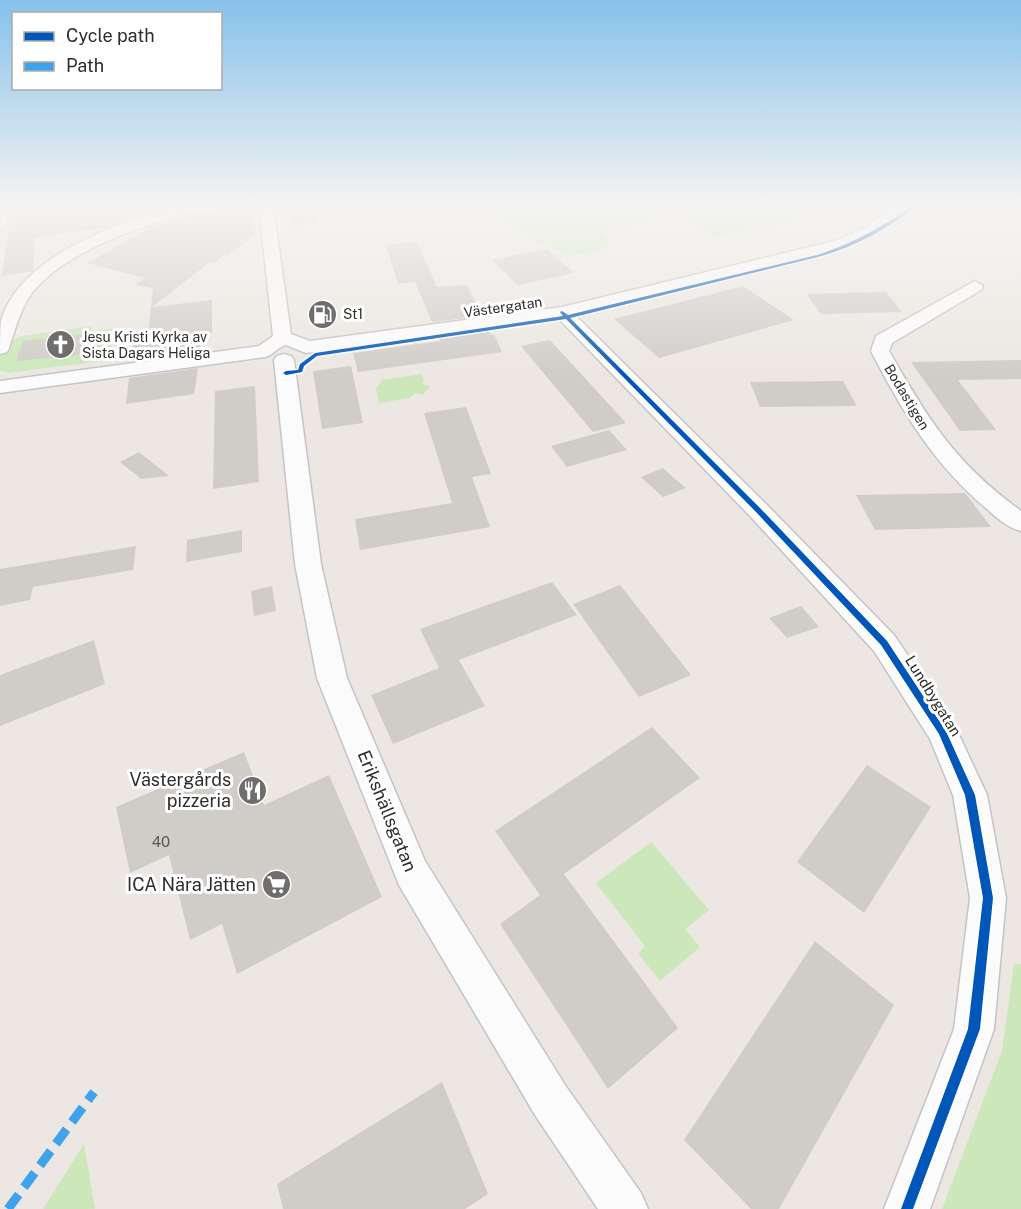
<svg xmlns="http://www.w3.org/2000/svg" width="1021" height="1209" viewBox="0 0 1021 1209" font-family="'Public Sans',sans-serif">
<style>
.green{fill:#cce8ba}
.building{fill:#d0cdc9}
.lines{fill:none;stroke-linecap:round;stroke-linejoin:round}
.minor-casing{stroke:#c5c3c3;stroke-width:3}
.minor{fill:#fcfbfb;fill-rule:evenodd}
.quiet{stroke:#3ea3eb;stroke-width:9;stroke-dasharray:18 9;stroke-linecap:butt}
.cycleway-casing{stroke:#fff;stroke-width:3}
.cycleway{fill:#0057b8;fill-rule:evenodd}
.labels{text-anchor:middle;stroke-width:6;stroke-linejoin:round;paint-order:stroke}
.far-street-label{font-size:14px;fill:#2d2d2d;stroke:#fff}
.far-poi-label{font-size:14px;fill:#2d2d2d;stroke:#fff;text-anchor:start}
.street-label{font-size:15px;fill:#2d2d2d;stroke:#fff}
.near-number-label{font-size:15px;fill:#585756}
.near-poi-label{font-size:18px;fill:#2d2d2d;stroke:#fff;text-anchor:end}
.near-street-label{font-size:18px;fill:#2d2d2d;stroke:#fff}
</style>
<rect width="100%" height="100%" fill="#ece7e2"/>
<g class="green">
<path d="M496 206H815L819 215 714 238 678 214 602 233 610 242 605 249 572 256 557 250 528 237 511 225Z"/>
<path d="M92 326V331L114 328 110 360 8 373 0 370V357L4 344 22 336Z"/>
<path d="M422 374 424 382 422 384 430 386 423 395 415 393 410 398 379 403 376 389 382 380Z"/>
<path d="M651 842 709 910 685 929 700 947 660 981 638 953 645 946 596 883Z"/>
<path d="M1014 964H1021V1209H942L1002 1051Z"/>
<path d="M84 1144 95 1209H43Z"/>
</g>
<g class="building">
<path d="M12 206H174L107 227 35 238 33 271 2 276Z"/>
<path d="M249 206 254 235 228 256 224 255 214 263 210 262 152 307 212 300V333L201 334 200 352 131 361 133 343 140 342 141 337 148 336 153 288 135 285 145 278 87 263 154 226 203 211Z"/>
<path d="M314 206 317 223 291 226 289 208Z"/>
<path d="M417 242 437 287 467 285 482 316 432 322 415 282 398 284 386 245Z"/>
<path d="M547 249 574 273 518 285 492 260Z"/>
<path d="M743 286 794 320 659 358 614 319Z"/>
<path d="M886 292 902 312 821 314 807 294Z"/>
<path d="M488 330 491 335 494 334 502 352 358 372 353 353 440 341 438 337Z"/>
<path d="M104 332 99 353 16 361 23 341Z"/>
<path d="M550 340 626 423 593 432 521 346Z"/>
<path d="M1021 360V379L958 380 996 430 960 431 911 362Z"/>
<path d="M351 366 363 423 322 429 313 371Z"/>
<path d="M198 368 194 394 126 404 129 378Z"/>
<path d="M843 381 857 406 760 407 750 382Z"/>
<path d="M255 386 259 482 213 489 215 391Z"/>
<path d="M466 407 491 474 472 477 490 527 360 550 355 519 452 503 424 413Z"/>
<path d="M609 430 627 450 567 467 551 446Z"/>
<path d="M139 452 169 476 141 479 120 462Z"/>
<path d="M663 468 674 478 686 488 663 497 641 477Z"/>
<path d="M965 493 991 527 875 530 856 495Z"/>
<path d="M242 530V552L186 562 187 540Z"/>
<path d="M136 546 133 570 33 587 30 600 0 606V569Z"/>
<path d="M552 582 577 615 459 660 485 706 393 744 371 695 439 668 420 629Z"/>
<path d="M620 585 691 675 639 697 573 604Z"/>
<path d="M272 586 276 611 254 616 251 591Z"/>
<path d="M801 606 819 627 787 638 769 618Z"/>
<path d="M94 640 105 684 0 726V675Z"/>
<path d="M652 727 700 778 564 874 678 1028 608 1089 500 924 540 895 495 831Z"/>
<path d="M244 752 264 805 329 775 382 897 237 974 222 924 190 940 169 855 130 873 116 807Z"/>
<path d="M867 765 931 807 864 913 797 862Z"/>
<path d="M815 941 894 1005 779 1209H751L684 1140Z"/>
<path d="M442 1082 488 1194 465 1209H283L277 1184Z"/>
</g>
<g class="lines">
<defs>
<g id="minor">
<path d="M0 206H8L7 226 0 230Z"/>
<path d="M181 206H205L203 209C152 222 74 247 38 286 22 302 16 327 9 348L7 352 0 354C0 344 0 331 1 321 19 256 122 220 181 206Z"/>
<path d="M259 206H273L291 334 310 341 562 307 838 240 867 227 894 206H909L877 233 848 246 574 314 766 504 894 635 953 722 987 795 1006 898 994 1029 930 1209H884L954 1029 970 898 953 795 930 739 874 651 750 516 558 318 306 353 286 345C277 347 274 355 265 357L0 393V381L259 346 273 336Z"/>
<path d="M975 281 983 286 981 290 892 343 889 351C929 421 955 463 1021 511V531C1008 528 997 518 987 509 934 465 902 411 871 351L876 336Z"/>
<path d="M284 354 291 356 294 360 321 564 347 678 425 861 565 1085 641 1193 648 1209H598L535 1115 399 885 317 678 295 564 274 360 277 356Z"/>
</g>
</defs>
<use href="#minor" class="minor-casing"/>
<use href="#minor" class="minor"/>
<path class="quiet" d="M8 1209 94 1092"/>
<defs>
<path id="cycleway" d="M912 206H916C887 230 854 247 818 257L570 318 760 508 887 641 945 729 975 795 993 898 980 1029 913 1209H901L968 1029 983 898 965 795 939 734 881 645 756 512 566 319 317 356 304 366 302 372 286 375 283 373 286 371 298 370 300 364 315 353 563 316 560 312 562 311 568 315 817 255C854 243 880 228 912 206Z"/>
</defs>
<use href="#cycleway" class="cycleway-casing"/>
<use href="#cycleway" class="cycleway"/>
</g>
<linearGradient id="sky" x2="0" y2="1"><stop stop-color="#86c1eb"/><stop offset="0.55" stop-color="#f6f4f2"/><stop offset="1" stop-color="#f6f4f2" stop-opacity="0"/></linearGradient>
<rect width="1021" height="375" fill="url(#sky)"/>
<defs>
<symbol id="fuel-disc" viewBox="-11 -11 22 22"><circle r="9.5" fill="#706e6c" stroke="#fff"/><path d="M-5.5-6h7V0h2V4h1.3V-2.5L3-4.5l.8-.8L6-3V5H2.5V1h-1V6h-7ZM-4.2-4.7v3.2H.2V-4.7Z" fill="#fff"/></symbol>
<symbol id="church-disc" viewBox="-11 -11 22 22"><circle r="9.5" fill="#706e6c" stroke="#fff"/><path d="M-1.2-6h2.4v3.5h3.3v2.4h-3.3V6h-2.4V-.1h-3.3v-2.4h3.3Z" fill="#fff"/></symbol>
<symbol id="restaurant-disc" viewBox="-11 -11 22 22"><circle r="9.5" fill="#706e6c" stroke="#fff"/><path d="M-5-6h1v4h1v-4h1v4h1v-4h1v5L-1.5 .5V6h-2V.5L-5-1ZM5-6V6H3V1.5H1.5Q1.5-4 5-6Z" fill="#fff"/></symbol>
<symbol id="supermarket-disc" viewBox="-11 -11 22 22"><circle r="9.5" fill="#706e6c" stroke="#fff"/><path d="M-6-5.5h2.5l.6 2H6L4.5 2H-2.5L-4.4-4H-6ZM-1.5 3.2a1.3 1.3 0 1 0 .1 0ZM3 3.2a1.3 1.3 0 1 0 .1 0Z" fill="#fff"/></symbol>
</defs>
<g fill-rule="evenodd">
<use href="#fuel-disc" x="306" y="298" width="33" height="33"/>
<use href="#church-disc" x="44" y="328" width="33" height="33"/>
<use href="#restaurant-disc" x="236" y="774" width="33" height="33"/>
<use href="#supermarket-disc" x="260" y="868" width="33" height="33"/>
</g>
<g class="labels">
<g class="far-street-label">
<text transform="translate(503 307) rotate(-8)" y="5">Västergatan</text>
<text transform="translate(907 397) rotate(59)" y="5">Bodastigen</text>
</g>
<g class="far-poi-label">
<text x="343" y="319">St1</text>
<text x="82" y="342">Jesu Kristi Kyrka av<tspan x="82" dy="16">Sista Dagars Heliga</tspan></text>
</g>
<g class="street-label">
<text transform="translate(933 696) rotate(58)" y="5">Lundbygatan</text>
</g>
<g class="near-number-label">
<text x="161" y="847">40</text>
</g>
<g class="near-poi-label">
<text x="231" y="786">Västergårds<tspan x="231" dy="21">pizzeria</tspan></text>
<text x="256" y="891">ICA Nära Jätten</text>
</g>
<g class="near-street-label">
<text transform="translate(387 811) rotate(68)" y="6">Erikshällsgatan</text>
</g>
</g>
<rect x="12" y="12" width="210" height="78" fill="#ffffff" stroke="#ababab" stroke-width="1.5"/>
<rect x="24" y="32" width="30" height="9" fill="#0057b8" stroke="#ababab" stroke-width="1.5"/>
<text x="66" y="42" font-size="18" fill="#2d2d2d">Cycle path</text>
<rect x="24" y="62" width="30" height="9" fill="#3ea3eb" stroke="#ababab" stroke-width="1.5"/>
<text x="66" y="72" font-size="18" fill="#2d2d2d">Path</text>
</svg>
